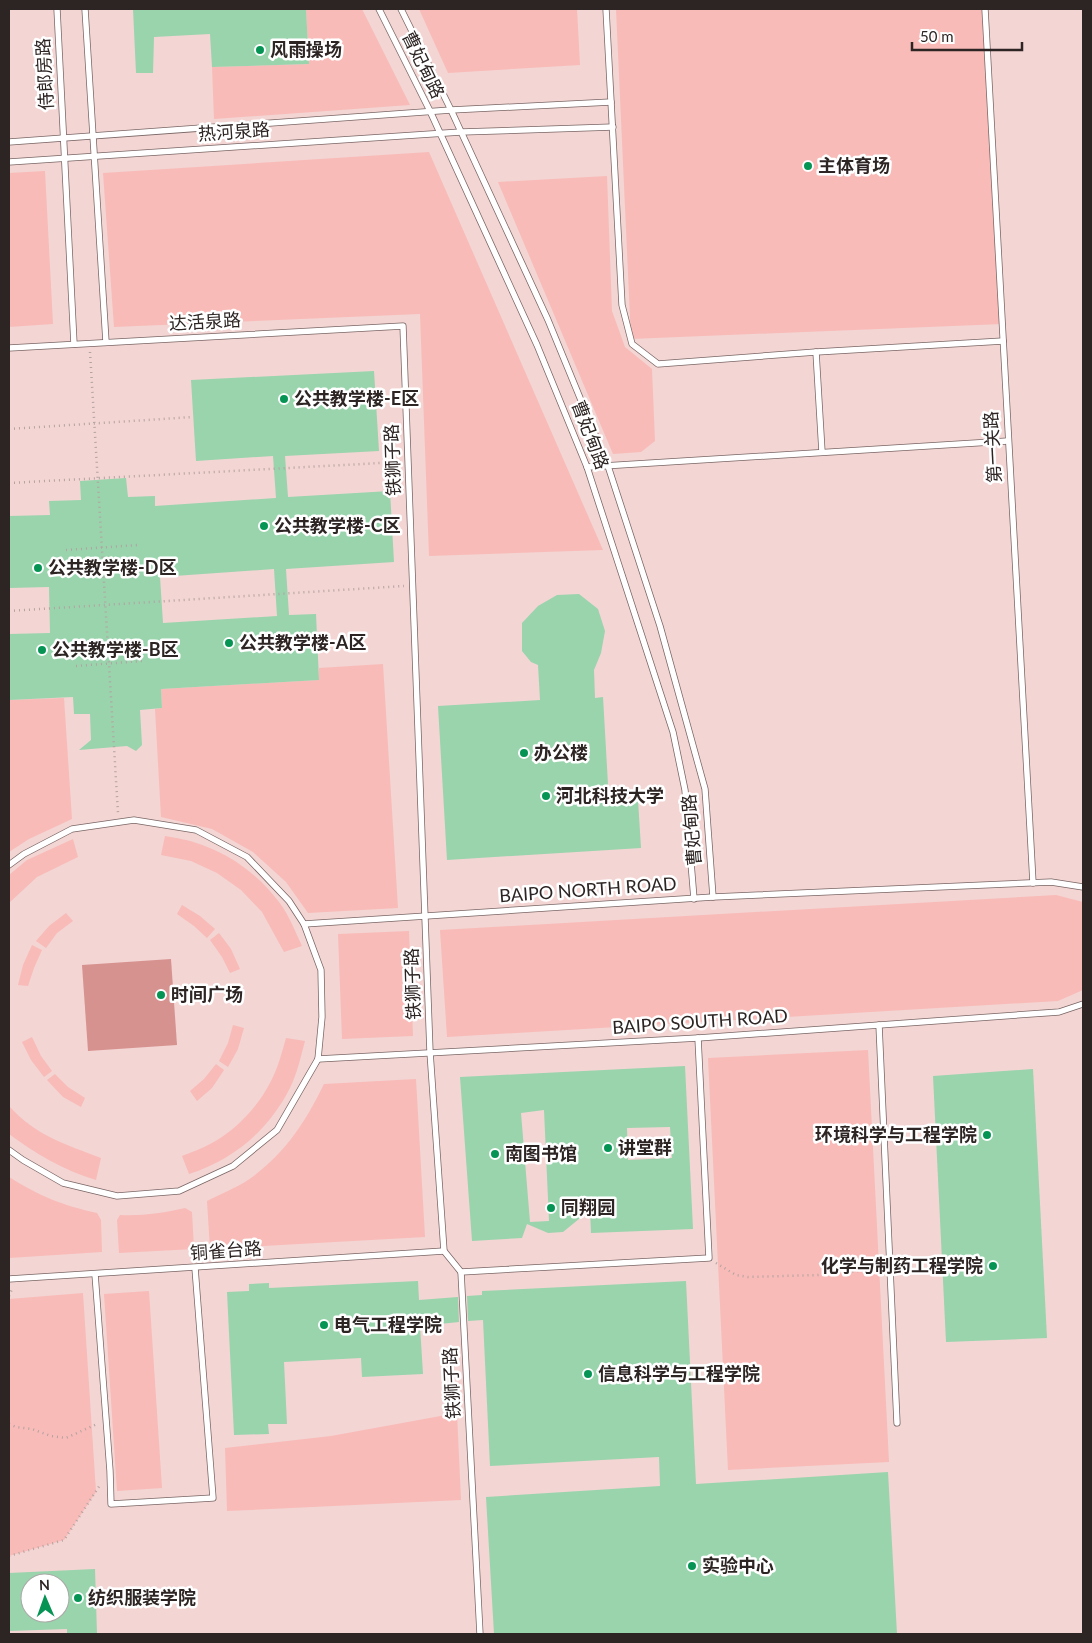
<svg xmlns="http://www.w3.org/2000/svg" width="1092" height="1643" viewBox="0 0 1092 1643" font-family="Lato,'Noto Sans SC',sans-serif">
<style>
.built{fill:#f3d5d3;fill-rule:evenodd}
.green{fill:#f8bbb8}
.water{fill:#d6928f}
.building{fill:#99d4ad;fill-rule:evenodd}
.lines{fill:none;stroke-linecap:round;stroke-linejoin:round}
.service-casing{stroke:#786564;stroke-width:7}
.path{stroke:#b3a3a1;stroke-width:2.5;stroke-dasharray:1 4;stroke-linecap:butt}
.service{stroke:#fff;stroke-width:5.5}
.poi-dot{fill:#059454;stroke:#fff;stroke-width:2}
.labels{text-anchor:middle;stroke-width:5;stroke-linejoin:round;paint-order:stroke}
.poi-label{font-size:18px;font-weight:bold;fill:#2d2524;stroke:#fff;text-anchor:start}
.street-label{font-size:18px;fill:#2d2524;stroke:#fff}
</style>
<rect width="100%" height="100%" fill="#fae5e3"/>
<path class="built" d="M9 9H1083V1634H9ZM30 1583H60V1613H30Z"/>
<g class="green">
<path d="M306 9H362L410 105 214 119 212 67 309 64Z"/>
<path d="M419 9H577L580 65 448 73Z"/>
<path d="M616 9H985L1002 324 631 339Z"/>
<path d="M429 152 603 550 429 556 420 314 114 327 103 173Z"/>
<path d="M45 171 53 324 9 327V173Z"/>
<path d="M607 176 612 311 625 347 652 369 655 441 641 452 613 454 498 182Z"/>
<path d="M383 664 398 908 308 913 286 882 253 852 212 829 161 817 155 709 162 708 161 689 319 680V668Z"/>
<path d="M64 698 72 819 29 839 9 852V700Z"/>
<path d="M165 836C211 842 250 864 279 902 289 915 295 931 302 946L284 952 262 912 241 890 217 873 191 861 161 855Z"/>
<path d="M73 839 78 857 37 877 9 903V875L27 860Z"/>
<path d="M1056 895 1083 902V990L1058 1001 447 1037 440 930Z"/>
<path d="M182 905 200 916 215 929 207 938 194 926 177 914Z"/>
<path d="M66 913 73 921 57 933 46 948 36 941 49 926Z"/>
<path d="M409 931 413 1036 342 1039 338 934Z"/>
<path d="M219 933 231 949 240 969 230 973 222 957 210 940Z"/>
<path d="M32 945 42 950 34 968 28 986 18 985 23 965Z"/>
<path d="M233 1025 244 1028 238 1049 228 1067 219 1061 228 1043Z"/>
<path d="M32 1037 41 1056 52 1071 44 1077 31 1060 22 1042Z"/>
<path d="M286 1038 305 1041C301 1056 297 1074 290 1088 268 1131 234 1159 189 1174L182 1156C191 1152 201 1149 210 1144 235 1131 258 1107 271 1081 278 1068 282 1052 286 1038Z"/>
<path d="M868 1050 889 1462 728 1470 708 1058Z"/>
<path d="M216 1064 224 1070 212 1088 197 1101 190 1091 204 1079Z"/>
<path d="M55 1074 68 1087 85 1098 81 1107 63 1097 47 1080Z"/>
<path d="M416 1079 425 1237 210 1249 207 1201C220 1194 236 1188 248 1180 284 1155 305 1123 324 1084Z"/>
<path d="M9 1106C36 1136 65 1144 101 1158L96 1180C63 1170 36 1154 9 1134Z"/>
<path d="M9 1177C40 1196 61 1205 97 1213L101 1220 102 1252 9 1258Z"/>
<path d="M185 1208 192 1212 194 1249 119 1253 117 1220 120 1215C143 1216 163 1213 185 1208Z"/>
<path d="M149 1291 162 1488 117 1491 104 1294Z"/>
<path d="M83 1293 96 1492 64 1540 9 1556V1299Z"/>
<path d="M457 1413 461 1500 227 1511 225 1448 331 1436Z"/>
</g>
<path class="water" d="M171 959 177 1045 88 1051 82 965Z"/>
<g class="building">
<path d="M133 9H306L309 64 212 67 210 34 154 37 153 73H136Z"/>
<path d="M374 371 379 451 285 456 288 497 390 491 394 562 286 569 289 615 316 614 319 680 161 689 162 708 140 710 142 745 136 751 127 746 79 750 91 740 90 714H74L73 697 9 700V634L50 633 49 587 9 588V516L50 515 49 501 81 500 80 481 126 478 128 497 155 496V506L276 498 273 456 196 461 191 380ZM274 569 277 616 163 623 160 577Z"/>
<path d="M579 594 598 609 605 631 601 653 594 670 595 698 603 697 609 802 638 800 641 848 447 860 438 706 540 700 538 665 531 662 522 651V623L538 606 557 595Z"/>
<path d="M685 1066 693 1229 591 1233 590 1210 563 1232 548 1233 527 1224 522 1238 472 1241 460 1077ZM544 1110 549 1221 530 1222 521 1113ZM670 1127 672 1158 628 1160 627 1128Z"/>
<path d="M1033 1069 1047 1338 946 1342 933 1076Z"/>
<path d="M418 1281 419 1300 458 1297 459 1322 420 1326 423 1374 362 1377 361 1358 284 1362 287 1424H268L269 1434 234 1435 227 1292 249 1291V1284L269 1283V1288Z"/>
<path d="M686 1281 696 1484 888 1472 897 1634H494L486 1497 660 1486 659 1457 490 1466 483 1320 468 1321 467 1296 482 1295V1291Z"/>
<path d="M95 1569 97 1634H67V1629L9 1631V1573ZM30 1583H60V1613H30Z"/>
</g>
<g class="lines">
<defs>
<g id="service">
<path d="M57 9 74 344"/>
<path d="M85 9 106 342"/>
<path d="M379 9 430 111 537 345 587 467 673 732 685 790 694 899"/>
<path d="M401 9 451 110 548 320 608 466 660 626 705 789 713 897"/>
<path d="M606 9 622 305 632 344 658 364 816 352 1003 341"/>
<path d="M985 9 1033 883"/>
<path d="M9 142 451 110 611 102"/>
<path d="M9 162 461 132 613 127"/>
<path d="M9 348 403 326 430 1052 444 1251 461 1272 480 1634"/>
<path d="M816 352 822 452"/>
<path d="M587 467 1008 441"/>
<path d="M9 865 24 854 72 829 134 820 196 830 247 857 289 901 304 924 321 970 322 1017 318 1059 277 1130 233 1166 179 1191 117 1196 63 1183 23 1160 9 1150"/>
<path d="M304 924 713 897 1051 882 1083 887"/>
<path d="M879 1025 897 1423"/>
<path d="M318 1059 698 1038 1059 1012 1083 1004"/>
<path d="M461 1272 709 1258 698 1038"/>
<path d="M95 1274 110 1471 111 1504 213 1498 195 1268"/>
<path d="M9 1279 444 1251"/>
</g>
</defs>
<use href="#service" class="service-casing"/>
<g class="path">
<path d="M90 352 118 813"/>
<path d="M9 429 193 417"/>
<path d="M9 483 399 462"/>
<path d="M66 550 138 545"/>
<path d="M9 611 404 586"/>
<path d="M76 666 142 661"/>
<path d="M716 1263 736 1275 748 1277 818 1275 879 1269"/>
<path d="M9 1296 12 1289"/>
<path d="M9 1424 16 1427 32 1429 51 1436 66 1438 97 1424"/>
<path d="M9 1556 64 1540 100 1485"/>
</g>
<use href="#service" class="service"/>
</g>
<g class="poi-dot">
<circle cx="260" cy="50" r="5"/>
<circle cx="808" cy="166" r="5"/>
<circle cx="284" cy="399" r="5"/>
<circle cx="264" cy="526" r="5"/>
<circle cx="38" cy="568" r="5"/>
<circle cx="229" cy="643" r="5"/>
<circle cx="42" cy="650" r="5"/>
<circle cx="524" cy="753" r="5"/>
<circle cx="546" cy="796" r="5"/>
<circle cx="161" cy="995" r="5"/>
<circle cx="987" cy="1135" r="5"/>
<circle cx="608" cy="1148" r="5"/>
<circle cx="495" cy="1154" r="5"/>
<circle cx="551" cy="1208" r="5"/>
<circle cx="993" cy="1266" r="5"/>
<circle cx="324" cy="1325" r="5"/>
<circle cx="588" cy="1374" r="5"/>
<circle cx="692" cy="1566" r="5"/>
<circle cx="78" cy="1598" r="5"/>
</g>
<g class="labels">
<g class="poi-label">
<text x="270" y="56">风雨操场</text>
<text x="818" y="172">主体育场</text>
<text x="294" y="405">公共教学楼-E区</text>
<text x="274" y="532">公共教学楼-C区</text>
<text x="48" y="574">公共教学楼-D区</text>
<text x="239" y="649">公共教学楼-A区</text>
<text x="52" y="656">公共教学楼-B区</text>
<text x="534" y="759">办公楼</text>
<text x="556" y="802">河北科技大学</text>
<text x="171" y="1001">时间广场</text>
<text x="977" y="1141" text-anchor="end">环境科学与工程学院</text>
<text x="618" y="1154">讲堂群</text>
<text x="505" y="1160">南图书馆</text>
<text x="561" y="1214">同翔园</text>
<text x="983" y="1272" text-anchor="end">化学与制药工程学院</text>
<text x="334" y="1331">电气工程学院</text>
<text x="598" y="1380">信息科学与工程学院</text>
<text x="702" y="1572">实验中心</text>
<text x="88" y="1604">纺织服装学院</text>
</g>
<g class="street-label">
<text transform="translate(423 65) rotate(64)" y="6">曹妃甸路</text>
<text transform="translate(45 74) rotate(-93)" y="6">侍郎房路</text>
<text transform="translate(234 132) rotate(-4)" y="6">热河泉路</text>
<text transform="translate(205 322) rotate(-3)" y="6">达活泉路</text>
<text transform="translate(590 435) rotate(69)" y="6">曹妃甸路</text>
<text transform="translate(993 447) rotate(-93)" y="6">第一关路</text>
<text transform="translate(393 460) rotate(-92)" y="6">铁狮子路</text>
<text transform="translate(692 830) rotate(-95)" y="6">曹妃甸路</text>
<text transform="translate(588 890) rotate(-4)" y="6">BAIPO NORTH ROAD</text>
<text transform="translate(413 984) rotate(-92)" y="6">铁狮子路</text>
<text transform="translate(700 1022) rotate(-4)" y="6">BAIPO SOUTH ROAD</text>
<text transform="translate(226 1251) rotate(-4)" y="6">铜雀台路</text>
<text transform="translate(452 1383) rotate(-93)" y="6">铁狮子路</text>
</g>
</g>
<rect width="1092" height="1643" fill="none" stroke="#2d2524" stroke-width="20"/>
<g transform="translate(45 1598) rotate(358)"><circle r="24" fill="#ffffff" stroke="#aba8a7"/>
<path d="M0-4L9 19L0 12L-9 19Z" fill="#059454"/>
<text y="-8" font-size="14" font-weight="bold" text-anchor="middle" fill="#2d2524">N</text>
</g>
<path d="M912 42v8h110v-8" fill="none" stroke="#2d2524" stroke-width="2.5"/>
<text x="920" y="42" font-size="15" fill="#2d2524" stroke="#ffffff" stroke-width="4" paint-order="stroke">50 m</text>
</svg>
